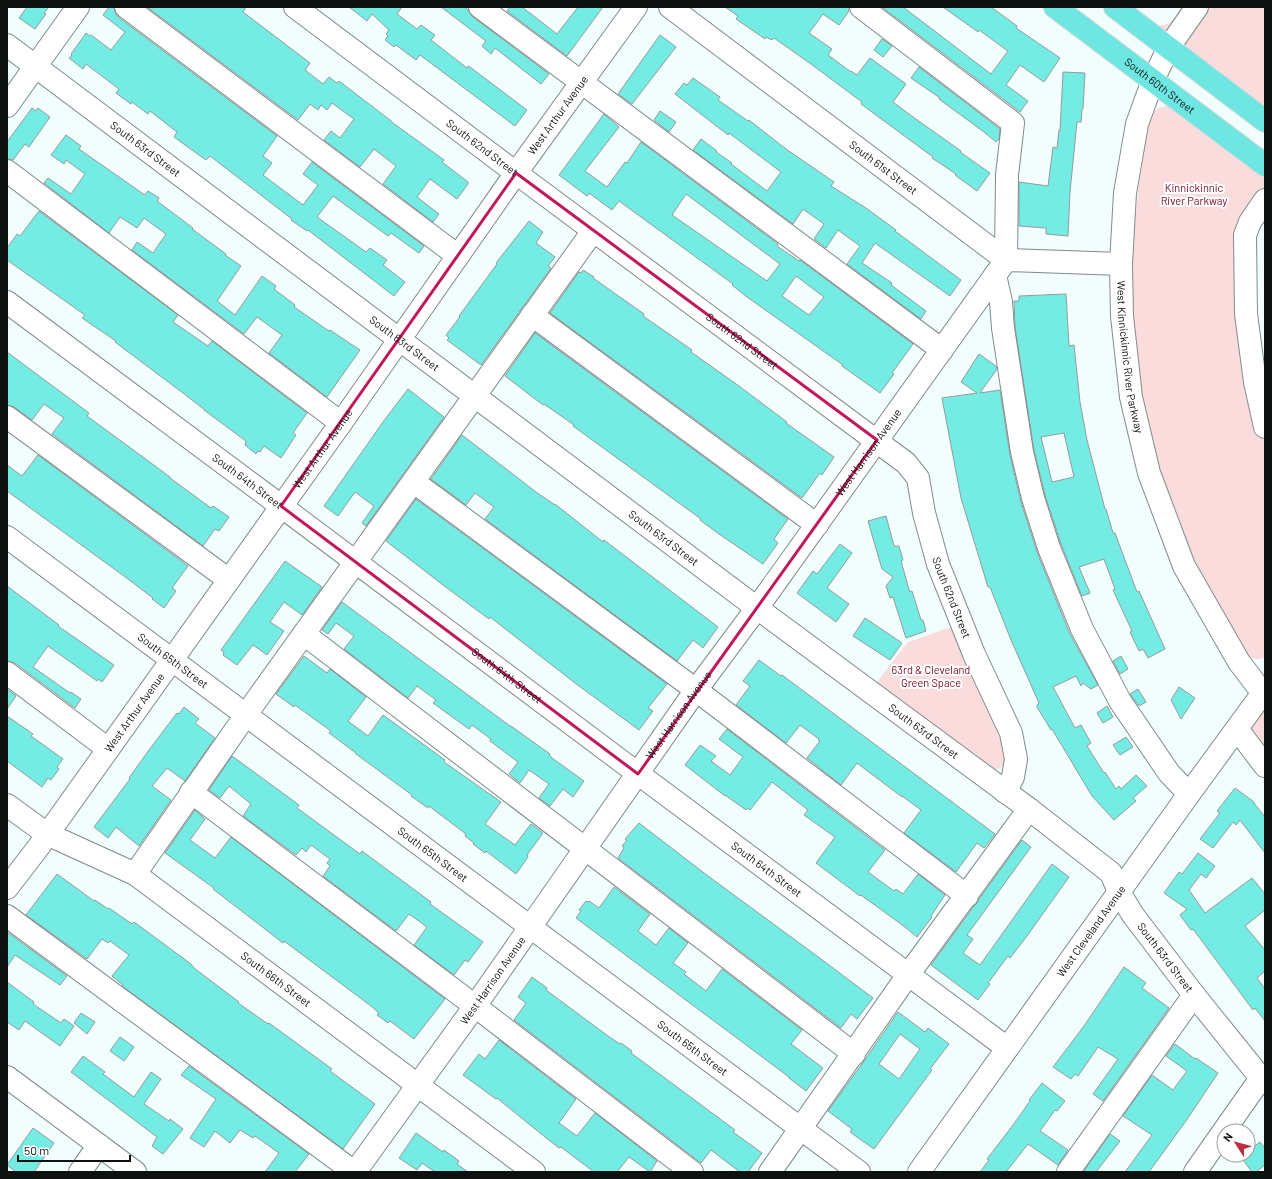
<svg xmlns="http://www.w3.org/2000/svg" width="1272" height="1179" viewBox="0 0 1272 1179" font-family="Barlow,sans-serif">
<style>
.green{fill:#fbdcdc}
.building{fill:#74ece4;stroke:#919d9c;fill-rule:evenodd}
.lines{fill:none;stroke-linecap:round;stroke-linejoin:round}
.minor-casing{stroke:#7f8b8a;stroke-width:24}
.major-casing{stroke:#d8d9d9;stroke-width:24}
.minor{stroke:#fff;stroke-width:22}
.major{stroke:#6ee6e2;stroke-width:22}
.marked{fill:none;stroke:#c2185b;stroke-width:3;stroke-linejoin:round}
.labels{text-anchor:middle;stroke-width:4;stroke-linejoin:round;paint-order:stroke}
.street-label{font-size:11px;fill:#0d1110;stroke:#fff}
.park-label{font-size:11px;fill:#780c22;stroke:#fff}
</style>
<rect width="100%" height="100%" fill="#f1fefd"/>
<g class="green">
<path d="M1181 7H1265V111L1156 25C1171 27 1174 18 1181 7Z"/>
<path d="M1166 106 1171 107 1265 177 1264 191 1245 217 1257 417 1265 445V657C1258 661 1252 659 1246 654 1218 607 1192 560 1173 509 1132 399 1124 278 1142 163 1144 152 1147 125 1151 116 1154 110 1159 107 1166 106Z"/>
<path d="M954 626 1005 750V761L1002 767 995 770 876 683 908 642Z"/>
<path d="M1265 706V752L1251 731V727Z"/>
</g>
<g class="building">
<path d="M27 7H49L44 13 46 14 35 29 19 18Z"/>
<path d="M109 7H114L115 12 118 17 277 136 263 156 272 163 263 175 303 205 318 185 303 174 312 162 424 246 419 253 391 233 388 236 333 196 317 217 366 252 370 248 387 260 383 265 405 282 394 296 308 230 307 231 291 220 292 219 210 156 206 160 174 137 177 132 150 111 148 114 132 102 131 104 116 93 119 89 86 64 83 69 69 58 72 55 71 54 86 33 90 36 91 35 111 50 125 32 103 15Z"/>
<path d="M147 7H246L243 12 310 63 305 70 323 84 329 77 337 83 339 81 390 120 393 123 444 160 442 162 468 182V184L457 199 430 179 417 197 439 214 433 222 383 184 396 166 374 149 360 167 324 140 331 131 340 138 354 119 332 103 327 110 321 105 318 110 310 104 298 120Z"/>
<path d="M349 7H402L397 14 417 29 421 25 435 35 431 40 467 68 468 66 470 67 527 110 515 126 420 55 416 60 396 45 394 47 385 40 388 36 386 34 389 30 372 14 367 21Z"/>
<path d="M441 7H465L468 10 473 17 549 74 541 84 495 48 491 54 482 46 486 41Z"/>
<path d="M510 7H522L557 34 578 7H603L567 56 507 11Z"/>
<path d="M725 7H849V11L839 25 823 14 809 33 832 49 828 55 851 72V71L857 75 870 58 906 84 893 102 913 117 961 151 960 152 990 173 977 191 955 175 956 174 932 158 933 157 861 104 862 102 811 64 774 38 772 40 766 37 765 39 736 19 738 16Z"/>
<path d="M882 7H903L991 74 1008 51 979 30 978 32 943 7H991L1017 26 1016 28 1060 58 1044 82 1020 65 1006 85 1028 101 1020 112Z"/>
<path d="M660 35 676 47 632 104 618 94Z"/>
<path d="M882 39 892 46 883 57 874 50Z"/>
<path d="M919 67 1000 129 999 139 996 142 984 132 939 99 940 98 911 78Z"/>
<path d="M1063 72 1085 73 1083 109H1082L1081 122H1077L1070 192 1068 236 1046 234V228L1019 226V182L1048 186 1053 147 1057 148 1059 130 1060 131Z"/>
<path d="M693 78 720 97 718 100 748 121 749 120 786 149 834 182 831 186 866 208 896 230 895 231 961 280 950 296 875 243 862 263 892 283 891 285 926 311 921 319 847 264 860 246 838 230 826 248 814 239 824 224 803 209 793 224 693 150 701 139 717 151 716 152 732 163 731 164 767 191 781 172 729 133 728 135 675 94 684 83 687 85Z"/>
<path d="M32 108 36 111 38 108 50 117 29 147 25 144 13 160 7 159V142Z"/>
<path d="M660 111 676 122 669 132 654 120Z"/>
<path d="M604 114 619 127 585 171 607 187 625 162 627 163 641 142 778 244 777 246 799 261 800 260 913 344 892 373 894 374 880 393 842 366 843 365 747 297 732 285 733 284 619 201 612 210 589 193 587 196 559 175ZM686 194 780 264 767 281 672 215ZM796 276 824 297 809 315 782 296Z"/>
<path d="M66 135 81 146 79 149 129 184 145 195 148 191 159 198 157 201 193 228 192 229 226 254 225 255 241 266 217 301 235 315 262 276 276 286 274 289 295 305 294 307 329 331 330 330 360 350 327 397 269 353 282 335 257 317 244 334 132 250 137 242 153 253 166 234 144 218 137 228 120 217 109 233 44 183 48 178 71 194 85 174 66 160 64 164 51 155Z"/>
<path d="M39 211 178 315 173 322 208 346 212 341 307 413 293 433 296 435 281 458 264 446 260 452 258 451 256 454 245 445 246 441 204 410H205L183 393 115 342 116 341 82 318 85 315 7 260V248L17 234 20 236Z"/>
<path d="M529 221 543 232 536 243 555 257 548 266 551 268 481 365 447 340 449 338 446 335 460 317 459 316 497 264 496 263Z"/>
<path d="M583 270 594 277 593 278 644 314 643 316 692 350 691 352 739 386 787 422 786 423 834 457 822 475 820 473 802 498 550 313 579 272 581 273Z"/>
<path d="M1066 294 1069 346 1074 345 1080 402 1087 440 1105 509H1106L1113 533H1115L1137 592 1139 591 1165 649 1148 658 1143 649 1139 651 1130 632 1132 631 1113 590 1115 589 1104 559 1079 567 1090 593 1082 596 1061 544 1045 495 1034 450 1015 327 1014 301H1019V296ZM1064 433 1074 477 1052 482 1041 437Z"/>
<path d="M535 333 788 519 774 539 778 543 763 564 719 534 700 520 701 519 573 426 574 425 544 404 543 405 505 376Z"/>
<path d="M7 352 89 413 87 416 170 477V478L211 508 213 506 229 517 219 531 215 529 203 546 52 434 64 418 44 404 32 420 14 407 7 405Z"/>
<path d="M979 354 996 366 997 369 980 393 1000 390 1010 455 1021 502 1037 552 1070 634 1098 685 1091 689 1083 683 1081 686 1076 676 1053 687 1075 728 1081 725 1091 743 1087 746 1104 773 1105 772 1116 789 1119 786 1121 789 1136 775 1147 786 1133 798 1136 801 1114 820 1092 796 1052 729 1051 730 1037 707V705L1039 703 1011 640 990 587H988L961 498 942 398 977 393 961 382Z"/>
<path d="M408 389 444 417 366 526 362 523 374 506 355 492 338 516 324 506 383 422Z"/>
<path d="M462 435 536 492 555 505V504L603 542 604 540 718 627 703 648 693 640 677 661 485 519 494 507 475 493 466 505 431 479Z"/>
<path d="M38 455 188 566 172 588 176 591 164 608 152 599 153 598 128 579 7 491V465L22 476Z"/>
<path d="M416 499 667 684 648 708 653 711 639 730 575 683 508 631 490 617 489 619 447 588 386 541Z"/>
<path d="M886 516 894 546H899L903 560 901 561 908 586 910 592 912 591 921 620H923L926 631 906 638 893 597 890 598 886 586 893 577 882 569 868 521Z"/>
<path d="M840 544 852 553 827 588 849 604 836 622 797 593 813 571 817 574Z"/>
<path d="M285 561 322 587 302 615 284 602 270 622 284 631 267 655 253 645 237 665 223 655 224 652 221 650Z"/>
<path d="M7 586 59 625 58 626 114 665 102 682 98 679 97 681 48 646 33 667 70 693 71 692 81 699 75 708 15 663 7 661Z"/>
<path d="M342 602 510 726H511L536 744 550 754 549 755 552 758 584 781 573 797 563 789 550 806 539 798 549 784 529 770 520 783 509 774 518 762 490 741 491 739 472 725 469 729 433 703 436 700 417 686 408 698 344 649 354 636 336 623 328 634 322 630Z"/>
<path d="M865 618 902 643 890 660 853 636Z"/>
<path d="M304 656 327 673 330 669 366 697 348 721 368 736 383 715 445 760 444 762 501 802 485 824 515 845 531 824 543 833 527 855 528 857 516 874 486 851 485 853 473 844 474 843 465 836 466 834 429 806 428 808 411 796 412 795 356 754V753L329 733 331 731 295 705 294 707 276 694Z"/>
<path d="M1121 656 1128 669 1120 674 1113 661Z"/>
<path d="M759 660 781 676 782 675 995 834 984 848 977 843 956 872 904 833 921 810 902 796V797L857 763 841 785 807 758 820 741 818 740 819 739 800 725 786 743 736 705 750 686 743 681Z"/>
<path d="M1179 687 1195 698 1181 719 1171 700Z"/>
<path d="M7 689 16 696 7 709Z"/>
<path d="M1138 689 1146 702 1139 706 1130 694Z"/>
<path d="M1107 706 1113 717 1103 723 1097 713Z"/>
<path d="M184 707 199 719 195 723 215 738 185 781 167 768 152 786 171 800 139 846 116 827 108 838 94 827 130 779 129 778 149 750 177 713 179 714Z"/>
<path d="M7 716 33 734 31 736 63 759 57 767 59 769 51 780 48 778 42 787 7 761Z"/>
<path d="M727 729 885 850 868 872 894 891 896 889 903 894 918 874 945 895 931 916 932 917 917 937 905 927 861 895 860 896 816 863 835 837 804 815 808 810 772 782 750 810 747 808 746 810 725 795V796L685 765 700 745 716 756 711 761 730 775 743 757 719 739Z"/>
<path d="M1126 737 1133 747 1120 755 1113 745Z"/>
<path d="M232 756 299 805 297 808 360 854 362 851 431 902 430 904 483 942 468 962 465 960 454 975 414 945 427 927 409 914 396 931 323 876 330 866 327 863 330 859 311 845 306 852 302 848 296 855 243 816 251 804 229 786 220 798 209 790Z"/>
<path d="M1235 788 1254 802V803L1265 817V853L1240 820 1236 825 1233 822 1213 848 1200 839 1220 813 1217 811Z"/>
<path d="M195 810 205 819 190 840 215 858 231 837 445 999 414 1039 390 1021 388 1023 377 1015 379 1013 371 1006 284 941 283 943 265 929 213 889 214 888 165 853Z"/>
<path d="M639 823 708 876 817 956 873 998 857 1019 851 1014 841 1028 618 858 624 848 622 846 627 840 625 839Z"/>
<path d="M1022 840 1031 847 967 935 973 939 963 953 980 965 1052 864 1069 877 1027 936 1010 958 1008 956 988 983 990 984 978 1000 931 965 974 906 977 903 979 899Z"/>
<path d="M1198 853 1215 866 1206 878 1201 874 1189 890 1205 913 1252 878 1265 894V910L1245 926 1265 950V971L1257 978 1265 989V1021L1255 1008 1253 1010 1193 929 1191 930 1180 915 1187 909 1164 893 1179 872 1182 874Z"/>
<path d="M57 874 94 901 95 900 108 909 109 908 132 924 134 922 191 964 194 968 239 1002 238 1003 268 1024 269 1023 332 1069 330 1071 375 1104 343 1149 122 986 123 985 112 976 129 955 110 941 108 943 102 939 87 959 26 915Z"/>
<path d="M614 887 650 914 638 931 656 945 669 928 688 943 673 963 686 972 684 974 706 991 722 969 802 1030 791 1044 823 1068 806 1091 789 1078V1077L576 918 581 911 579 910 586 901 588 902 589 901 599 908Z"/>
<path d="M7 932 67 976 60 985 15 955 7 967Z"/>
<path d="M1124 967 1146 983 1142 988 1169 1008 1103 1101 1093 1094 1118 1059 1098 1047 1078 1076 1075 1074 1071 1079 1053 1067 1084 1026Z"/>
<path d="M532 977 547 988 546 990 608 1036 620 1044 621 1043 632 1051 631 1053 735 1130 733 1132 762 1153 748 1172H740L711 1150 701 1163 514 1020 526 1003 518 997Z"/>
<path d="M7 982 34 1002 33 1004 61 1023 64 1019 74 1026 60 1046 25 1021 19 1030 7 1022Z"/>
<path d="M898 1012 925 1032 928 1028 949 1044 930 1069 932 1070 874 1149 850 1132 852 1129 828 1111 864 1061ZM900 1034 920 1049 899 1079 879 1064Z"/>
<path d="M81 1013 95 1022 87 1034 74 1023Z"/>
<path d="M120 1037 134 1047 124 1061 110 1051Z"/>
<path d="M499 1040 576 1099 559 1123 577 1136 595 1113 657 1161 650 1172 629 1157 617 1172H594L561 1147 559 1148 540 1133 497 1098 496 1099 463 1075 479 1054 485 1059Z"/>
<path d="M1175 1044 1195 1059 1196 1058 1218 1073 1188 1118 1149 1172H1125L1152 1135 1123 1116 1152 1075 1173 1090 1187 1071 1166 1056Z"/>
<path d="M83 1056 105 1072 103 1074 134 1097 151 1072 161 1079 144 1104 169 1121 170 1119 183 1129 163 1154 152 1146 157 1137 71 1072Z"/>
<path d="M189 1066 309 1154 295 1172H265L279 1153 255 1136 253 1138 240 1130 230 1143 215 1131 204 1147 190 1138 216 1099 181 1075Z"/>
<path d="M1042 1083 1065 1101 1057 1111 1055 1110 1040 1131 1068 1150 1058 1165 1028 1144 1006 1172H980L989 1160 987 1159 1013 1125 1030 1101 1029 1100Z"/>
<path d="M33 1128 54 1143 34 1172H16L7 1165Z"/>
<path d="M416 1133 443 1152 444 1150 459 1161 457 1164 468 1172H435L422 1163 417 1170 399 1158Z"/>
<path d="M1110 1134 1120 1141 1096 1172H1083Z"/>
<path d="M1260 1142 1265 1148V1165L1256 1172H1252L1241 1157 1243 1155H1248V1151Z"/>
</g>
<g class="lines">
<defs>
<g id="minor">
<path d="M126 7 458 256"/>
<path id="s1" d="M295 7 516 173 906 463 918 478 924 513 938 564 974 654 1011 733 1016 759 1013 777 1005 792"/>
<path d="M480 7 942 350"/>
<path id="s2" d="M670 7 1006 260 1121 264"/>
<path id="s3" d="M1197 7 1169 47 1153 80 1137 124 1125 193 1121 264 1122 316 1131 397 1149 473 1184 566 1239 662 1265 696"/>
<path id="s4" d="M7 45 757 608 1029 809 1111 873 1119 892 1133 915 1194 995 1265 1083"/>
<path d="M7 106 78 7"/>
<path d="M7 171 341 423"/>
<path d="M1265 200 1250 222 1245 235 1246 314 1255 382 1265 427"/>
<path d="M995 275 1001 302 1003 328 1022 452 1033 498 1049 548 1082 629 1120 701 1169 773 1189 794"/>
<path id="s5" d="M7 302 281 506 625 764 1007 1048"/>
<path d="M532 315 817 525"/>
<path d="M7 417 229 580"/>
<path d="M414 482 696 690 967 896"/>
<path id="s6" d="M7 537 859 1172"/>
<path d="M304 634 854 1054"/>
<path d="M7 673 108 749"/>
<path d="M1237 729 1265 766"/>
<path d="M191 792 475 1006 692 1172"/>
<path id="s7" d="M7 805 47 834 135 874 534 1172"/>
<path d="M135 874 255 702 593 231"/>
<path id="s8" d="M7 888 37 849 341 423 516 173 636 7"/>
<path d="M7 916 354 1172"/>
<path d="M7 1077 135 1172"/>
<path d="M80 1172 99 1145"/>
<path id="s9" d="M355 1172 475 1006 696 690 757 608 1006 260 1007 175 1013 123 861 7"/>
<path d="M770 1172 908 975 1029 809"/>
<path id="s10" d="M919 1172 1189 794 1265 690"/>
<path d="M1068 1172 1194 995"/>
<path d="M1195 1172 1261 1078"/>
</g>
<g id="major">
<path id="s11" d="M1055 7 1265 165"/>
<path d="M1115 7 1265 121"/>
</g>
</defs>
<use href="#minor" class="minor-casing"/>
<use href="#major" class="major-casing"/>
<use href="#minor" class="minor"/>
<use href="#major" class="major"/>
</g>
<path class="marked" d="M516 173 877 440 638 774 281 506Z"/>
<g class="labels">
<g class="street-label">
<text dy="4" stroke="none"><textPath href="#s11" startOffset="131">South 60th Street</textPath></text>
<text dy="4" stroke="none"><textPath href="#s8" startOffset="949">West Arthur Avenue</textPath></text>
<text dy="4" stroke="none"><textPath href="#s1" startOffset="234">South 62nd Street</textPath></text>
<text dy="4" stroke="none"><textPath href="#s4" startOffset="173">South 63rd Street</textPath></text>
<text dy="4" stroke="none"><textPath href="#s2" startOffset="267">South 61st Street</textPath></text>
<text dy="4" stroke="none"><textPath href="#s1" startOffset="558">South 62nd Street</textPath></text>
<text dy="4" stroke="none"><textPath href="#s4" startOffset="497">South 63rd Street</textPath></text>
<text dy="4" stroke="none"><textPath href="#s3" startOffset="367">West Kinnickinnic River Parkway</textPath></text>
<text dy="4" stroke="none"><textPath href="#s8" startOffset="541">West Arthur Avenue</textPath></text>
<text dy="4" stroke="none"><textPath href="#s9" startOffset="884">West Harrison Avenue</textPath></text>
<text dy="4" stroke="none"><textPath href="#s5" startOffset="300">South 64th Street</textPath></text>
<text dy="4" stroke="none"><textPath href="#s4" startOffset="821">South 63rd Street</textPath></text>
<text dy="4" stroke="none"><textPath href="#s1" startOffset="906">South 62nd Street</textPath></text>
<text dy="4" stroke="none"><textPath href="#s6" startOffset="207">South 65th Street</textPath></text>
<text dy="4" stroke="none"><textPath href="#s5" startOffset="624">South 64th Street</textPath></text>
<text dy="4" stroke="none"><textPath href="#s8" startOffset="217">West Arthur Avenue</textPath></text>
<text dy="4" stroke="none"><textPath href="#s9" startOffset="560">West Harrison Avenue</textPath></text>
<text dy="4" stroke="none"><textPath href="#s4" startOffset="1145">South 63rd Street</textPath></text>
<text dy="4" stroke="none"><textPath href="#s6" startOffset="531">South 65th Street</textPath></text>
<text dy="4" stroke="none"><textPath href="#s5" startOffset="948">South 64th Street</textPath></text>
<text dy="4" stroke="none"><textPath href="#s10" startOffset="296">West Cleveland Avenue</textPath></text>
<text dy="4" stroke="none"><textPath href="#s4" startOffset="1481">South 63rd Street</textPath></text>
<text dy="4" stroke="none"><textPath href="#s7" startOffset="322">South 66th Street</textPath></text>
<text dy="4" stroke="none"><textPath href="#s9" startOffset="236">West Harrison Avenue</textPath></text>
<text dy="4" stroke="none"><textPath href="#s6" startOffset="855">South 65th Street</textPath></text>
</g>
<g class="park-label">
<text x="1194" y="192">Kinnickinnic<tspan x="1194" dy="13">River Parkway</tspan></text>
<text x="931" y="674">63rd &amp; Cleveland<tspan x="931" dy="13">Green Space</tspan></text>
</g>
</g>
<rect width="1272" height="1179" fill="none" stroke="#0d1110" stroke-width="16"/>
<g transform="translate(1236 1143) rotate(306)"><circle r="19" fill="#ffffff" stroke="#9ea09f"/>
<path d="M0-3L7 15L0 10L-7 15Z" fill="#be2d42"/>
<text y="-6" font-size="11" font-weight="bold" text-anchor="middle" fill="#0d1110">N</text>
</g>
<path d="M18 1155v6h112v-6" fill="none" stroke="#0d1110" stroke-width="2"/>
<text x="24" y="1155" font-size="12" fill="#0d1110" stroke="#ffffff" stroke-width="3" paint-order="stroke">50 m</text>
</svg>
